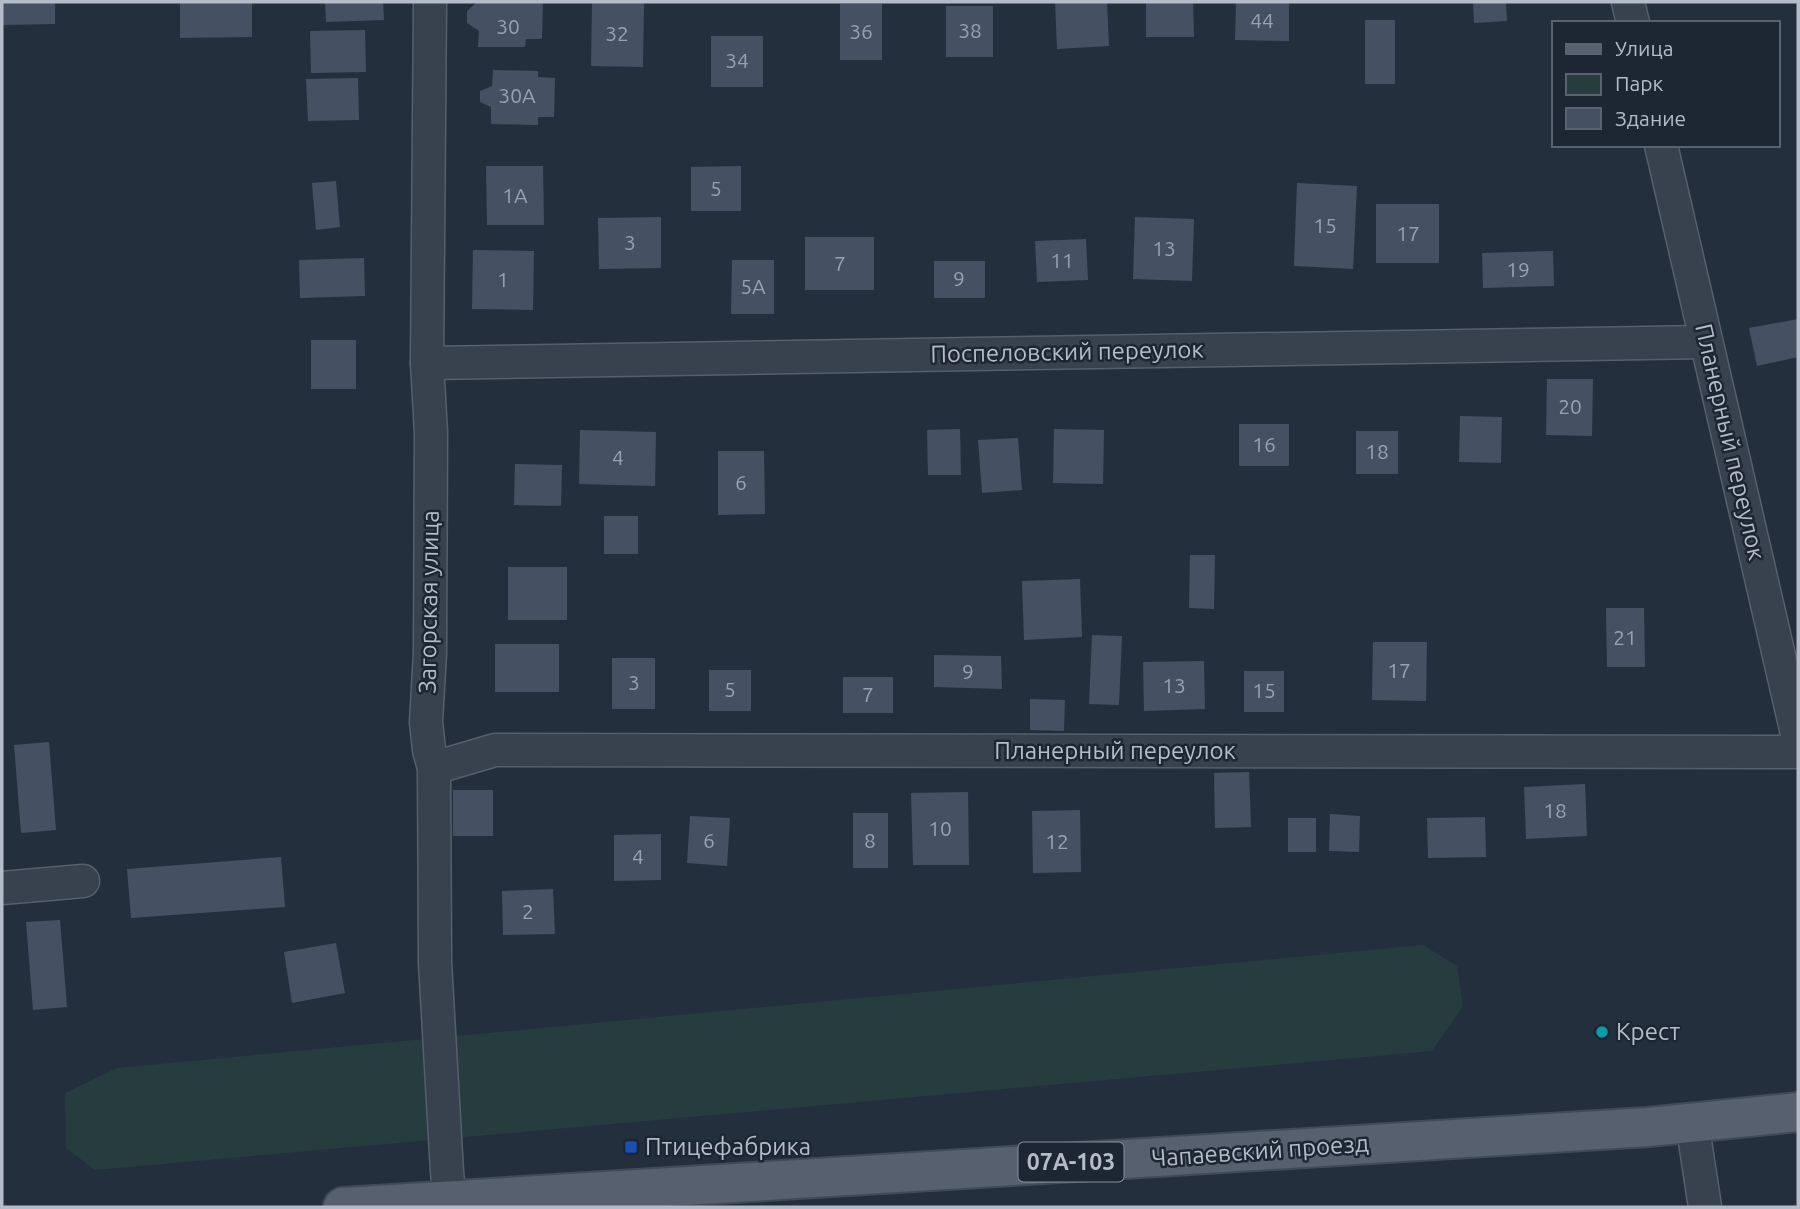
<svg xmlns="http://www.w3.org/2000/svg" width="1800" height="1209" viewBox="0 0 1800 1209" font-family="Ubuntu,sans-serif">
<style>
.green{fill:#263c3f}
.building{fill:#455162}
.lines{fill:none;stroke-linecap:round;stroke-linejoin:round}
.minor-casing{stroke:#565f6c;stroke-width:35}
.major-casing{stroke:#414a57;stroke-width:42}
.minor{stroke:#38414e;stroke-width:32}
.major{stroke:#56606e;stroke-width:38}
.culture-dot{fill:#0f9aa8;stroke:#1d2633;stroke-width:2.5}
.transit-dot{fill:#1a4fb4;stroke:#1d2633;stroke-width:2.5}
.labels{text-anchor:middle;stroke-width:5;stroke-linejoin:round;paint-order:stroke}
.number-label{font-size:21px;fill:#98a1af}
.shield{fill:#1d2633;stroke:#878f9c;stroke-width:2}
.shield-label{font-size:23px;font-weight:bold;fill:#b4bcc9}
.street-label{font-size:24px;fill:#b4bcc9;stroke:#1d2633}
.poi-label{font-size:24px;fill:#b4bcc9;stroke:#1d2633;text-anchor:start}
</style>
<rect width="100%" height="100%" fill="#242f3e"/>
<path class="green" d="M1423 945 1457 966 1463 1006 1432 1051 95 1170 66 1148 65 1093 117 1068Z"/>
<g class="building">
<path d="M2 2H55V24L2 25Z"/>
<path d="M180 2H252V37L180 38Z"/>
<path d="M325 2H383L384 20 326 22Z"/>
<path d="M477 2H543L542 39H526L525 47H478L479 31 467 23V11Z"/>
<path d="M592 2H644L643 67 591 66Z"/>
<path d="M1055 2H1107L1109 46 1057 49Z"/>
<path d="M1146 2H1193L1194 37H1146Z"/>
<path d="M1236 2H1289V41L1235 40Z"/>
<path d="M1473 2H1506L1507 21 1474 23Z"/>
<rect x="840" y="4" width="42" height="56"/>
<rect x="946" y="6" width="47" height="51"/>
<rect x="1365" y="20" width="30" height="64"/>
<path d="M365 30 366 72 311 73 310 31Z"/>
<rect x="711" y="36" width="52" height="51"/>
<path d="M493 70 538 71V77L555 78 554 117H538V125L491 124V107L480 102V91L492 86Z"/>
<path d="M358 78 359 120 308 121 306 79Z"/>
<path d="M486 166H543L544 225H487Z"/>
<path d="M741 166V211H691V167Z"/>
<path d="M336 181 340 227 316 230 312 183Z"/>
<path d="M1297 183 1357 186 1353 269 1294 266Z"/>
<rect x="1376" y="204" width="63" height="59"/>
<path d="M661 217V268L599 269 598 218Z"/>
<path d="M1135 217 1194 219 1192 281 1133 279Z"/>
<rect x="805" y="237" width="69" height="53"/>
<path d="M1086 239 1088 280 1037 282 1035 241Z"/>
<path d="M473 250 534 251 533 310 472 309Z"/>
<path d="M1553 251 1554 286 1483 288 1482 253Z"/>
<path d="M364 258 365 296 300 298 299 260Z"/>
<path d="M732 260H774V314H731Z"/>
<rect x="934" y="261" width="51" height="37"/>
<path d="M1798 319V357L1757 366 1749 328Z"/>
<rect x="311" y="340" width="45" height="49"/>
<path d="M1547 379H1593L1592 436 1546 435Z"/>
<path d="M1460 416 1502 417 1501 463 1459 462Z"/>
<rect x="1239" y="424" width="50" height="42"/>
<path d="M960 429 961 475H928L927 430Z"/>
<path d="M1054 429 1104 430 1103 484 1053 483Z"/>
<path d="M580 430 656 432 655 486 579 484Z"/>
<rect x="1356" y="431" width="42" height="43"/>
<path d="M1018 438 1022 490 982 493 978 440Z"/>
<path d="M718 451H764L765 514 718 515Z"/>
<path d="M515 464 562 465 561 506 514 505Z"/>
<rect x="604" y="516" width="34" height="38"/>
<path d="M1190 555H1215L1214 609 1189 608Z"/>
<rect x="508" y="567" width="59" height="53"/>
<path d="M1080 579 1082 637 1024 640 1022 581Z"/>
<path d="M1606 608H1644L1645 667H1607Z"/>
<path d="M1092 635 1122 636 1119 705 1089 704Z"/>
<path d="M1373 642H1427L1426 701 1372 700Z"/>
<rect x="495" y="644" width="64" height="48"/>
<path d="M934 655 1001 656 1002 689 934 687Z"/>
<rect x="612" y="658" width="43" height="51"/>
<path d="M1204 661 1205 709 1144 711 1143 662Z"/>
<rect x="709" y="670" width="42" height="41"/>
<rect x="1244" y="671" width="40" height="41"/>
<rect x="843" y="677" width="50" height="36"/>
<path d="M1030 699 1065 700 1064 731 1030 730Z"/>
<path d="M49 742 56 830 21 833 14 745Z"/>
<path d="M1249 772 1251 827 1215 828 1214 773Z"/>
<path d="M1585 784 1587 836 1526 839 1524 787Z"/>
<rect x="453" y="790" width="40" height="46"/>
<path d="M968 792 969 865H913L911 793Z"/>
<path d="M1080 810 1081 872 1033 873 1032 811Z"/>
<rect x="853" y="813" width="35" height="55"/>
<path d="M1330 814 1360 816 1359 852 1329 851Z"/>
<path d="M690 816 730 818 727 866 687 863Z"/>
<path d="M1485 817 1486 857 1428 858 1427 818Z"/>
<rect x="1288" y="818" width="28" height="34"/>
<path d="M661 834V880L614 881V835Z"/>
<path d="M281 857 285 907 131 918 127 869Z"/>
<path d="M553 889 555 934 503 935 502 891Z"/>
<path d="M60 920 67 1007 33 1010 26 922Z"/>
<path d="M336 943 345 993 292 1003 284 952Z"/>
</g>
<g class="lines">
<defs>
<g id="minor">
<path d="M430 2 427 363 431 433 430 653 426 722 429 750 434 768 435 962 447 1172 450 1201"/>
<path d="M1628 2 1633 23"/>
<path d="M1661 145 1798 738"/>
<path d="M427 363 1706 342"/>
<path d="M434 768 495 750 1798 752"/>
<path d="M2 888 83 881"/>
<path d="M1692 1122 1705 1207"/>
</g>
<path id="major" d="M343 1207 1648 1127 1798 1112"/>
</defs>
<use href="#minor" class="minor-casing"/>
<use href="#major" class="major-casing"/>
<use href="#minor" class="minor"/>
<use href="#major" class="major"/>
</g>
<circle class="culture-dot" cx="1602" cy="1032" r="7"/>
<rect class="transit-dot" x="624" y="1140" width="14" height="14" rx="3.5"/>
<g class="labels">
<g class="number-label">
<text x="1262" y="28">44</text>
<text x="508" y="34">30</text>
<text x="970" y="38">38</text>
<text x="861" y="39">36</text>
<text x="617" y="41">32</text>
<text x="737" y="68">34</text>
<text x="517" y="103">30А</text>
<text x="716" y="196">5</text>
<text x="515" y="203">1А</text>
<text x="1325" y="233">15</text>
<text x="1408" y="241">17</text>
<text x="630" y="250">3</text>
<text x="1164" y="256">13</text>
<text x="1062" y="268">11</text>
<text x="840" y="271">7</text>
<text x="1518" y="277">19</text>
<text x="959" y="286">9</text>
<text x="503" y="287">1</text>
<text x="753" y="294">5А</text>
<text x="1570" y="414">20</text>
<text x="1264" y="452">16</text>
<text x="1377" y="459">18</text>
<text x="618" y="465">4</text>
<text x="741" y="490">6</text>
<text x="1625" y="645">21</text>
<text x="1399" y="678">17</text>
<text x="968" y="679">9</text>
<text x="634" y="690">3</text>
<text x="1174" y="693">13</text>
<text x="730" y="697">5</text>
<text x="1264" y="698">15</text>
<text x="868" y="702">7</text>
<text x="1555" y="818">18</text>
<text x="940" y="836">10</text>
<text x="709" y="848">6</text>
<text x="870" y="848">8</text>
<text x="1057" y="849">12</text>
<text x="638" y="864">4</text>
<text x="528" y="919">2</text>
</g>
<rect class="shield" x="1018.5" y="1142.5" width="105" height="39" rx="5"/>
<g class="shield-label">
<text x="1071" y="1170">07А-103</text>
</g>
<g class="street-label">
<text transform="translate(1067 352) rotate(-1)" y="8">Поспеловский переулок</text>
<text transform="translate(1730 442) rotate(77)" y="8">Планерный переулок</text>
<text transform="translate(429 602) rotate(-89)" y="8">Загорская улица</text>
<text x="1115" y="759">Планерный переулок</text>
<text transform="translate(1260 1151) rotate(-4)" y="8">Чапаевский проезд</text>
</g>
<g class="poi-label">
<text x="1616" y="1040">Крест</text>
<text x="645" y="1155">Птицефабрика</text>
</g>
</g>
<rect width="1800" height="1209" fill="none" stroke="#b4bcc9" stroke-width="7"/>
<rect x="1552" y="21" width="228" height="126" fill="#1d2633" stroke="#59626f" stroke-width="2"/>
<rect x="1566" y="44" width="35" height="10" fill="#56606e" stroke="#59626f" stroke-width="2"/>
<text x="1615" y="56" font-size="21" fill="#b4bcc9">Улица</text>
<rect x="1566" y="74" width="35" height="21" fill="#263c3f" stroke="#59626f" stroke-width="2"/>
<text x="1615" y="91" font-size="21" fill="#b4bcc9">Парк</text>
<rect x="1566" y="108" width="35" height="21" fill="#455162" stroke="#59626f" stroke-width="2"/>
<text x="1615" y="126" font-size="21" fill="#b4bcc9">Здание</text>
</svg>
